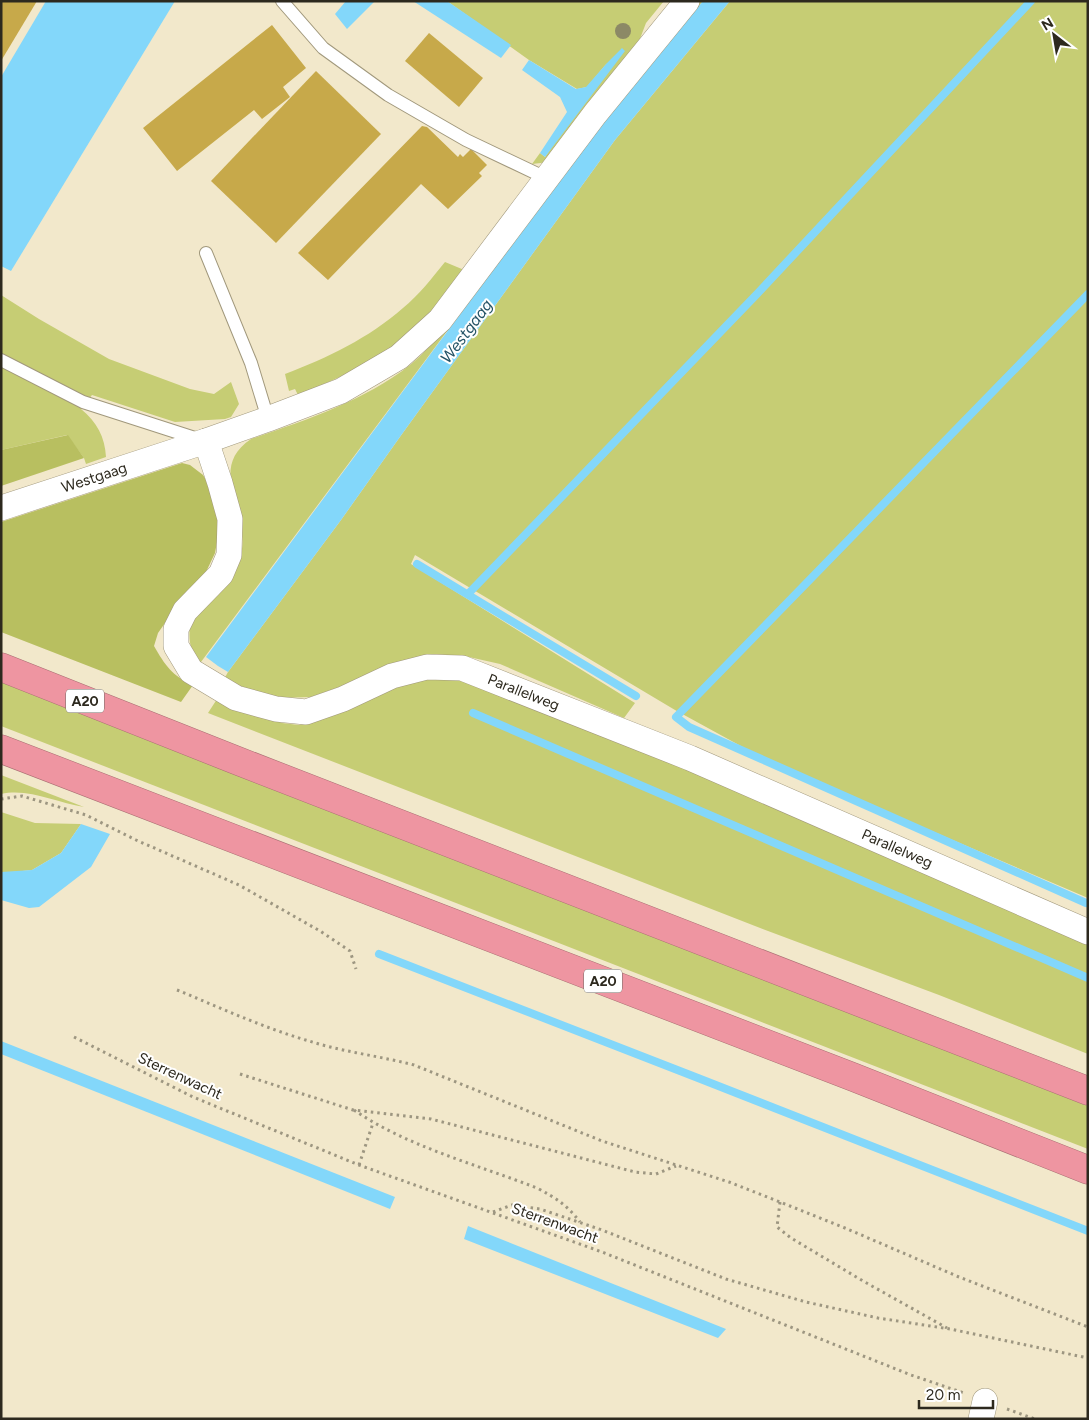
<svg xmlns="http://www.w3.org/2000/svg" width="1089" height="1420" viewBox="0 0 1089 1420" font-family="Figtree,sans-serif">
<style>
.green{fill:#c6cd74}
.forest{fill:#b8bf60}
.water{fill:#83d7fa}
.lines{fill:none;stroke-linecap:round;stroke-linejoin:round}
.stream{stroke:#83d7fa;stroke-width:8}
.building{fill:#c7a94a}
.service-casing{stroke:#a1987c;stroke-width:14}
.minor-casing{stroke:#a1987c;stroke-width:26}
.motorway-casing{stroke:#aa6f73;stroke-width:29}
.path{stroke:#9d9681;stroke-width:3;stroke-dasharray:2.5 4;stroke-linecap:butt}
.service{stroke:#fff;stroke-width:12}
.minor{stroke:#fff;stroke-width:25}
.motorway{stroke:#ee95a1;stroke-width:28}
.tree{fill:#8c8966}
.labels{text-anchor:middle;stroke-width:4;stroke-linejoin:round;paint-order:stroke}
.shield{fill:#fff;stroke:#6c6962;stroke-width:1}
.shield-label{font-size:14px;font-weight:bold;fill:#2d291e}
.street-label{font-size:15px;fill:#2d291e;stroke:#fff}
.water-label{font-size:16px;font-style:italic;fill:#245366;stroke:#fff}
</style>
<rect width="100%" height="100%" fill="#f2e8cb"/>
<g class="green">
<path d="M447 1H664L646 23 633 57 549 162 532 164 540 153 545 157 607 63 587 87 577 89 529 60Z"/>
<path d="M696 1H703L637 80 561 178 198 666C191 650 187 639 191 622 203 607 215 591 226 576 230 570 237 563 240 557 254 517 204 470 251 439 306 420 364 401 410 365 423 355 434 341 445 328Z"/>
<path d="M730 1H1088V898L768 761 675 710 415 555 411 564 635 703 624 718 500 664 469 657 436 654 392 664 342 686 311 697 279 698 223 681 228 672 341 520 402 434 615 140Z"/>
<path d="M445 262 469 272C444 302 415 332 381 354 355 371 327 383 298 395L295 389 289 391 285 374C327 358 369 338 403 308 419 295 432 278 445 262Z"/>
<path d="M1 295 39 319 109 359 190 389 214 394 231 382 239 404 231 417 225 419 175 422 92 395 81 409C97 422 105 437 106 457L86 464 84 458 67 435 1 450Z"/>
<path d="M433 678 482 681 1088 943V1054L939 995 755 926 208 713 219 696 282 723 299 725 347 708 392 688Z"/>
<path d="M1 679 528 884 1088 1106V1149L1 726Z"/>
<path d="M1 775 84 807C56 803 30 788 1 794Z"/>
<path d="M1 812 35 823 81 824 61 853 32 870 3 873 1 872Z"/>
</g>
<g class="forest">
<path d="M68 435 84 458 1 486V450Z"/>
<path d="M182 463 190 465 203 475 217 498 221 520 215 553 206 572 181 600 158 633 154 646C165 665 172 676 193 685L181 702 1 632V522Z"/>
</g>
<g class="water">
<path d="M46 1H175L11 271 1 266V77Z"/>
<path d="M346 1H375L347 29 335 14Z"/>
<path d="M413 1H447L511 45 501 58Z"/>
<path d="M703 1H730L615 140 402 434 341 520 228 672 218 666 206 657 561 178 637 80Z"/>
<path d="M622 48 625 51 545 157 540 153 567 112 560 97 522 70 529 60 576 89 586 87 607 63Z"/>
<path d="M81 824 110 834 91 867 39 907 29 908 1 900V872L32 870 61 853Z"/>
<path d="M1 1041 395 1197 390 1209 1 1054Z"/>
<path d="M468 1226 726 1329 718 1338 464 1239Z"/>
</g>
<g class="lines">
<g class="stream">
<path d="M417 564 636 696"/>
<path d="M468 594 757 294 1031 1"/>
<path d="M473 713 1088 978"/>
<path d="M1086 903 689 727 676 717 1088 294"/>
<path d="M379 954 698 1078 1088 1231"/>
</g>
</g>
<g class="building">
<path d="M1 1H37L1 61Z"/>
<path d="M272 25 306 68 283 87 290 97 262 119 254 110 177 171 143 128Z"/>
<path d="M429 33 483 78 459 107 405 61Z"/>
<path d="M316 71 381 134 276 243 211 181Z"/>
<path d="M422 126 427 127 458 157 460 154 463 157 471 149 487 165 479 173 482 176 448 209 421 184 328 280 298 253Z"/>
</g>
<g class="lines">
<defs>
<g id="service">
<path d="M282 1 323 48 388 95 466 140 546 178"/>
<path d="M206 253 251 363 268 419"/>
<path d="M1 360 83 402 201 440"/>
</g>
<g id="minor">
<path id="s1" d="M206 441 220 483 230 519 229 555 221 574 185 611 176 629V646L191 671 236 698 276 709 306 712 343 699 392 676 427 667 462 668 690 758 1088 932"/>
<path id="s2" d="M1 508 206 441 268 419 341 391 399 357 440 320 595 114 687 1"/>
<path d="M981 1419 985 1401"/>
</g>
<g id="motorway">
<path d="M1 667 233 759 1088 1091"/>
<path d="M1 749 853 1077 1088 1170"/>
</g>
</defs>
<use href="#service" class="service-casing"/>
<use href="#minor" class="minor-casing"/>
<use href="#motorway" class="motorway-casing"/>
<g class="path">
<path d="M1 799 22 796 86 815 136 840 239 885 320 931 350 951 356 969"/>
<path d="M177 990C221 1008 264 1028 309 1041 343 1052 380 1056 414 1065L602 1141 729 1182 780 1202 845 1228 959 1277 1088 1327"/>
<path d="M74 1037 193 1097 359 1165 602 1252 911 1375 964 1393"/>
<path d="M240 1074 353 1110 431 1119 635 1172 656 1174 676 1166"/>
<path d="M354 1110C406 1146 478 1165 537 1188 556 1198 567 1205 580 1222"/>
<path d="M359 1165 373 1123"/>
<path d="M780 1202 777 1227 791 1238 863 1281 947 1328"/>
<path d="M493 1212 512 1205 540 1209 602 1230 726 1279 806 1302 878 1318 950 1329 1088 1358"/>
<path d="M1007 1409 1035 1419"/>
</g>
<use href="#service" class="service"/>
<use href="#minor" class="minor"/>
<use href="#motorway" class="motorway"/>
</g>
<circle class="tree" cx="623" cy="31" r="8"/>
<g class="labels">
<g class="shield">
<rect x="66" y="689.5" width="38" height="23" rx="4"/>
<rect x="584" y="969.5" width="38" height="23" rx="4"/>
</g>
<g class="shield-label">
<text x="85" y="706">A20</text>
<text x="603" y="986">A20</text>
</g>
<g class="street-label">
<text dy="5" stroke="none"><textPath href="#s2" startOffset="98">Westgaag</textPath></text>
<text dy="5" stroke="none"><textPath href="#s1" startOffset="611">Parallelweg</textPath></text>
<text dy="5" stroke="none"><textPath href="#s1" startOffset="1016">Parallelweg</textPath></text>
<text transform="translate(180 1076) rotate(25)" y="5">Sterrenwacht</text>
<text transform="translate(555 1223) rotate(20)" y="5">Sterrenwacht</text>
</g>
<g class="water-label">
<text transform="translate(466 331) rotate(-53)" y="6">Westgaag</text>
</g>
</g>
<rect width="1089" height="1420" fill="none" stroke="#2d291e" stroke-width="5"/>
<g transform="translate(1054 35) rotate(329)" stroke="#ffffff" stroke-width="4" paint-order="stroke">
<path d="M0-4L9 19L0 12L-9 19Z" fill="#2d291e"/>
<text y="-8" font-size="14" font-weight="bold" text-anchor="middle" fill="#2d291e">N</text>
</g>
<path d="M919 1400v8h74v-8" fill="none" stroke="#2d291e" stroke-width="2.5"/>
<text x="926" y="1400" font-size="15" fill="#2d291e" stroke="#ffffff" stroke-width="4" paint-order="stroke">20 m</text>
</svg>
